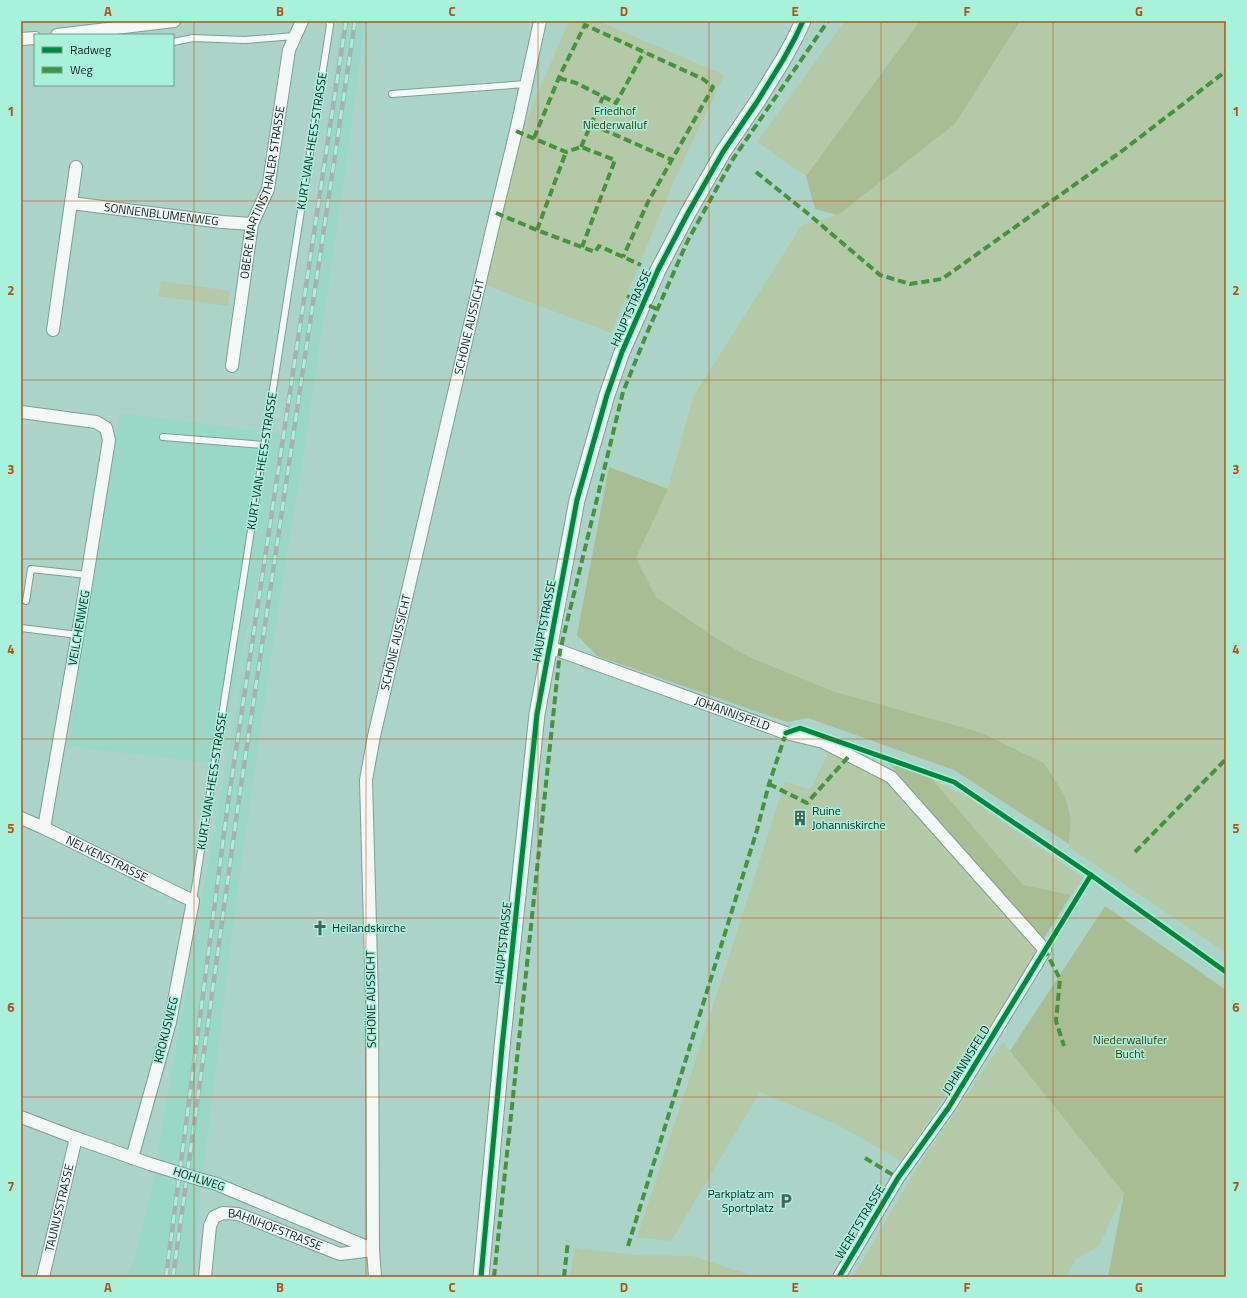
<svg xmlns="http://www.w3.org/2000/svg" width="1247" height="1298" viewBox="0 0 1247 1298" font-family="'Titillium Web',sans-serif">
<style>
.built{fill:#99d8c6}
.green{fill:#b4c9a7}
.forest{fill:#a8bd94}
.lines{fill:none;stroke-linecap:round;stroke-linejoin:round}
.service-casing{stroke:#7e9e95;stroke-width:8}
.minor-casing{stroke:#7e9e95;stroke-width:14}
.tertiary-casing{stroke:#7e9e95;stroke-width:17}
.service{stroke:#f3f8f7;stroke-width:6}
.minor{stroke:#f3f8f7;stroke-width:12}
.tertiary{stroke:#f3f8f7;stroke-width:15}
.rail-casing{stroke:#a8b1ae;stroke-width:4.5}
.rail{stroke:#a8f1db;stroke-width:3;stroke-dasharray:9;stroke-linecap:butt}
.minor-bridge-casing{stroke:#7e9e95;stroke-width:14;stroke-linecap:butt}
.minor-bridge{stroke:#f3f8f7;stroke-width:12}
.quiet{stroke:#44943d;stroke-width:4;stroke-dasharray:8 4;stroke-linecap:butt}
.cycleway-casing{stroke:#a8f1db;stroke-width:8}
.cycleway{stroke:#00873e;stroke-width:5}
.grid{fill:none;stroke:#bb4f10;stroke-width:1;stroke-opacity:0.55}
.labels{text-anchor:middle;stroke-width:3;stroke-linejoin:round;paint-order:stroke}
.park-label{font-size:12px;fill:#393c08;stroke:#a8f1db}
.street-label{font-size:12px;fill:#082720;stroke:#a8f1db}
.poi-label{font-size:12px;fill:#082720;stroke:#a8f1db;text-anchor:start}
.neatline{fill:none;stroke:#bb4f10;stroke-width:1.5}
.grid-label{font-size:13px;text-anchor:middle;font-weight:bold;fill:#bb4f10}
</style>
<rect width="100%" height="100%" fill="#acd3c8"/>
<g class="built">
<path d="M341 21H365L344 180 307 431 272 649 235 910 200 1197 195 1277H125L135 1257 152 1186 201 904 267 536 309 256Z"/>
<path d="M120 413 281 434 266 536 219 764 68 746Z"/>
</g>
<g class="green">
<path d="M569 21H597L603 23 724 75 673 183 611 333 485 285 521 133Z"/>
<path d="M845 21H920L806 176 757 142Z"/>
<path d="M1020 21H1226V953L1069 847 1071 819 1065 796 1044 763 835 692 749 657 711 635 656 597 636 558 668 489 693 397 802 225 838 215 955 124Z"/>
<path d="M161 281 230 291 228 306 158 296Z"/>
<path d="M829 752 890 781 1041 951 902 1161 834 1123 760 1092 671 1241 637 1237 694 1065 785 782 810 789Z"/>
<path d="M932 779 969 798 1083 878 1071 895 1023 885Z"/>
<path d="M1003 1042 1124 1193 1099 1246 1076 1259 1066 1277H853L917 1168Z"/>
<path d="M575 1248 634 1255 692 1256 754 1276V1277H570Z"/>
</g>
<g class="forest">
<path d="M920 21H1020L955 124 838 215 815 209 806 176Z"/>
<path d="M609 467 668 489 636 558 656 597 711 635 749 657 835 692 979 732 1044 763 1065 796 1071 819 1069 844 954 770 808 718 787 722 597 656 577 635Z"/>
<path d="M888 762 932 779 1023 885 1071 895 1042 941Z"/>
<path d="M1105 906 1226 990V1277H1108L1124 1193 1010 1051Z"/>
</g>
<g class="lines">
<defs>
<g id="service">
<path d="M173 42 193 38 245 40 295 36"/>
<path d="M392 94 526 84"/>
<path d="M163 437 264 445"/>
<path d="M26 601 31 569 87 575"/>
<path d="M21 628 78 635"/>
<path d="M193 901 330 25 329 21"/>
</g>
<g id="minor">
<path d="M57 35 174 21"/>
<path d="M21 39 35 38"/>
<path id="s1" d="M71 203 222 222 252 224"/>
<path d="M53 330 76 167"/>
<path id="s2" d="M232 366 252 224 268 189 289 50 302 21"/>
<path d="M21 412 96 422 106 428 109 440 80 621 44 828"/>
<path id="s3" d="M549 647 786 733 823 742 891 777 1045 950 949 1107 898 1178 839 1277"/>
<path id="s4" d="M21 818 44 828 193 901 170 1022 132 1158"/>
<path d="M21 1117 76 1138 150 1164"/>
<path d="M202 1180 214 1183 372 1249"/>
<path id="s5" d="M43 1277 76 1138"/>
<path id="s6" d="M205 1277 210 1226 214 1217 223 1213 238 1214 340 1254 373 1250"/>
<path id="s7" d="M375 1277 373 1250 372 999 366 780 374 736 492 230 516 131 540 21"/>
</g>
<path id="tertiary" d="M481 1277 502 1047 537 714 577 500 607 395 622 352 658 270 688 213 723 152 757 102 783 60 795 38 803 21"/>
</defs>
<use href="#service" class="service-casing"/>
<use href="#minor" class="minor-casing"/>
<use href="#tertiary" class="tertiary-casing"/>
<use href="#service" class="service"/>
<use href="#minor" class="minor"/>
<use href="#tertiary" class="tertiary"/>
<defs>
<g id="rail">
<path d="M166 1277 228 803 346 21"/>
<path d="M173 1277 238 806 355 21"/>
</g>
</defs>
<use href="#rail" class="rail-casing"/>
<use href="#rail" class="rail"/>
<defs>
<path id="minor-bridge" d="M150 1164 202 1180"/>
</defs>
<use href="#minor-bridge" class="minor-bridge-casing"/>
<use href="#minor-bridge" class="minor-bridge"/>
<g class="quiet">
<path d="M559 78 576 83 616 103 644 52"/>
<path d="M591 124 672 160"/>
<path d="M516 131 566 152 581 147 615 160 582 247"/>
<path d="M534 138 560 75 585 25 703 79 713 87 648 202 623 257"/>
<path d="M581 147 603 97"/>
<path d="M756 172 806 212 880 275 910 284 942 279 1122 151 1226 71"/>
<path d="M496 213 537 230 595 252 599 246 641 265"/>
<path d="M537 230 566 152"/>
<path d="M627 296 657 309"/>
<path d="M769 784 807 803 849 756"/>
<path d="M1135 852 1226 759"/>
<path d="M1046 949 1045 950 1060 979 1056 1021 1064 1046"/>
<path d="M865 1158 898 1178"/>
<path d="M628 1246 757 830 769 784 786 733 789 732"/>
<path d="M494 1277 560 651 623 392 647 333 688 240 733 159 828 21"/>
<path d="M564 1277 568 1241"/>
</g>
<defs>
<g id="cycleway">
<path d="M786 733 800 728 954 782 1091 875 1226 972"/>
<path d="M481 1277 502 1047 537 714 577 500 607 395 622 352 658 270 688 213 723 152 757 102 783 60 795 38 803 21"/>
<path d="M839 1277 898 1178 949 1107 1091 875"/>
</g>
</defs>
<use href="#cycleway" class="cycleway-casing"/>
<use href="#cycleway" class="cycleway"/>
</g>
<path class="grid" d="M194 21V1277M366 21V1277M538 21V1277M709 21V1277M881 21V1277M1053 21V1277M21 201H1226M21 380H1226M21 559H1226M21 739H1226M21 918H1226M21 1097H1226"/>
<defs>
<symbol id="building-bare" viewBox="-9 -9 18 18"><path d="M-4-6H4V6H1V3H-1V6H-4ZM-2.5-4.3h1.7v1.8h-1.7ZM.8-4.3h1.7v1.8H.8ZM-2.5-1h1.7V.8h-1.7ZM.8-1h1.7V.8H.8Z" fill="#41635b" stroke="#a8f1db" stroke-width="2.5" paint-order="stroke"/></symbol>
<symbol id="church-bare" viewBox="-9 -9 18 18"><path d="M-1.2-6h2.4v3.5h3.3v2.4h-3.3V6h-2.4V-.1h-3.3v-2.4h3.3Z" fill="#41635b" stroke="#a8f1db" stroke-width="2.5" paint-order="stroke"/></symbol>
<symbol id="parking-bare" viewBox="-9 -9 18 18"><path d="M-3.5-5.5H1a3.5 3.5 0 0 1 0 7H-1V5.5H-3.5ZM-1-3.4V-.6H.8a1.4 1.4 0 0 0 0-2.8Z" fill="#41635b" stroke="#a8f1db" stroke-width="2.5" paint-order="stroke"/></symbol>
</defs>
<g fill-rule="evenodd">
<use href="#building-bare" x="789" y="807" width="22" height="22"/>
<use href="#church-bare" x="309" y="917" width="22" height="22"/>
<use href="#parking-bare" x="775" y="1190" width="22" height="22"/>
</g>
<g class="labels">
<g class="park-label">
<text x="615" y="115">Friedhof<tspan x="615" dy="14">Niederwalluf</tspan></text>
<text x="1130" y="1044">Niederwallufer<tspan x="1130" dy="14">Bucht</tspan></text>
</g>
<g class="street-label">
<text transform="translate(312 141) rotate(-81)" y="4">KURT-VAN-HEES-STRASSE</text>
<text dy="4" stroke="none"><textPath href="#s2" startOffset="177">OBERE MARTINSTHALER STRASSE</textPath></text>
<text dy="4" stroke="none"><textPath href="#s1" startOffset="91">SONNENBLUMENWEG</textPath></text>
<text transform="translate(631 308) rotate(-66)" y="4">HAUPTSTRASSE</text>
<text dy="4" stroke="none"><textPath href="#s7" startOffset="962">SCHÖNE AUSSICHT</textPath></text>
<text transform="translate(262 461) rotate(-81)" y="4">KURT-VAN-HEES-STRASSE</text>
<text transform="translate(544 621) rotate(-79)" y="4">HAUPTSTRASSE</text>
<text transform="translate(79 628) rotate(-80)" y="4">VEILCHENWEG</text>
<text dy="4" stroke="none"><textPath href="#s7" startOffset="638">SCHÖNE AUSSICHT</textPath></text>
<text dy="4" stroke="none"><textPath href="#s3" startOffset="195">JOHANNISFELD</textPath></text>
<text transform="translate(212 781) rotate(-81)" y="4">KURT-VAN-HEES-STRASSE</text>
<text dy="4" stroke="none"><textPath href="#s4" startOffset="95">NELKENSTRASSE</textPath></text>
<text transform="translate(503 943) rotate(-84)" y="4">HAUPTSTRASSE</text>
<text transform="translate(371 999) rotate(-91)" y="4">SCHÖNE AUSSICHT</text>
<text transform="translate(166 1030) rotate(-76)" y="4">KROKUSWEG</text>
<text transform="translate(966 1060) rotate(-58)" y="4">JOHANNISFELD</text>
<text transform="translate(199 1179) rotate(18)" y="4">HOHLWEG</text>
<text dy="4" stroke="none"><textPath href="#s5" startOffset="71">TAUNUSSTRASSE</textPath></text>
<text transform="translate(860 1222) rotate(-59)" y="4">WERFTSTRASSE</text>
<text dy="4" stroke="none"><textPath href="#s6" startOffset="126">BAHNHOFSTRASSE</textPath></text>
</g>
<g class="poi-label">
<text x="812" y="815">Ruine<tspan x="812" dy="14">Johanniskirche</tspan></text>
<text x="332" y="932">Heilandskirche</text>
<text x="774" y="1198" text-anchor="end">Parkplatz am<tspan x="774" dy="14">Sportplatz</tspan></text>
</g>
</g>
<rect width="1247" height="1298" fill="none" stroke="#a8f1db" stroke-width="44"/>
<rect x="34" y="34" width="140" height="52" fill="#a8f1db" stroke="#68a090"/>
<rect x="42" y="47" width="20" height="6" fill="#00873e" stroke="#68a090"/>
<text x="70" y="54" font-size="12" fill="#082720">Radweg</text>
<rect x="42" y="67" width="20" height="6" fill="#44943d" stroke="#68a090"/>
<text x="70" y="74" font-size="12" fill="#082720">Weg</text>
<rect x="22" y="22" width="1203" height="1254" class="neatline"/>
<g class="grid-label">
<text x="108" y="16">A</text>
<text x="280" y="16">B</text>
<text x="452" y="16">C</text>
<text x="624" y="16">D</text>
<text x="795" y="16">E</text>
<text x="967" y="16">F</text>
<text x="1139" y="16">G</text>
<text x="11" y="116">1</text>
<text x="1236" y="116">1</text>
<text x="11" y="295">2</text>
<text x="1236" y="295">2</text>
<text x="11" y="474">3</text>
<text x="1236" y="474">3</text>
<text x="11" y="654">4</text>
<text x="1236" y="654">4</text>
<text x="11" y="833">5</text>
<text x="1236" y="833">5</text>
<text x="11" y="1012">6</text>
<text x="1236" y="1012">6</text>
<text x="11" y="1191">7</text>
<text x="1236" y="1191">7</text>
<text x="108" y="1292">A</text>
<text x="280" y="1292">B</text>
<text x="452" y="1292">C</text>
<text x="624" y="1292">D</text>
<text x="795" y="1292">E</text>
<text x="967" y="1292">F</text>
<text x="1139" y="1292">G</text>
</g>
</svg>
